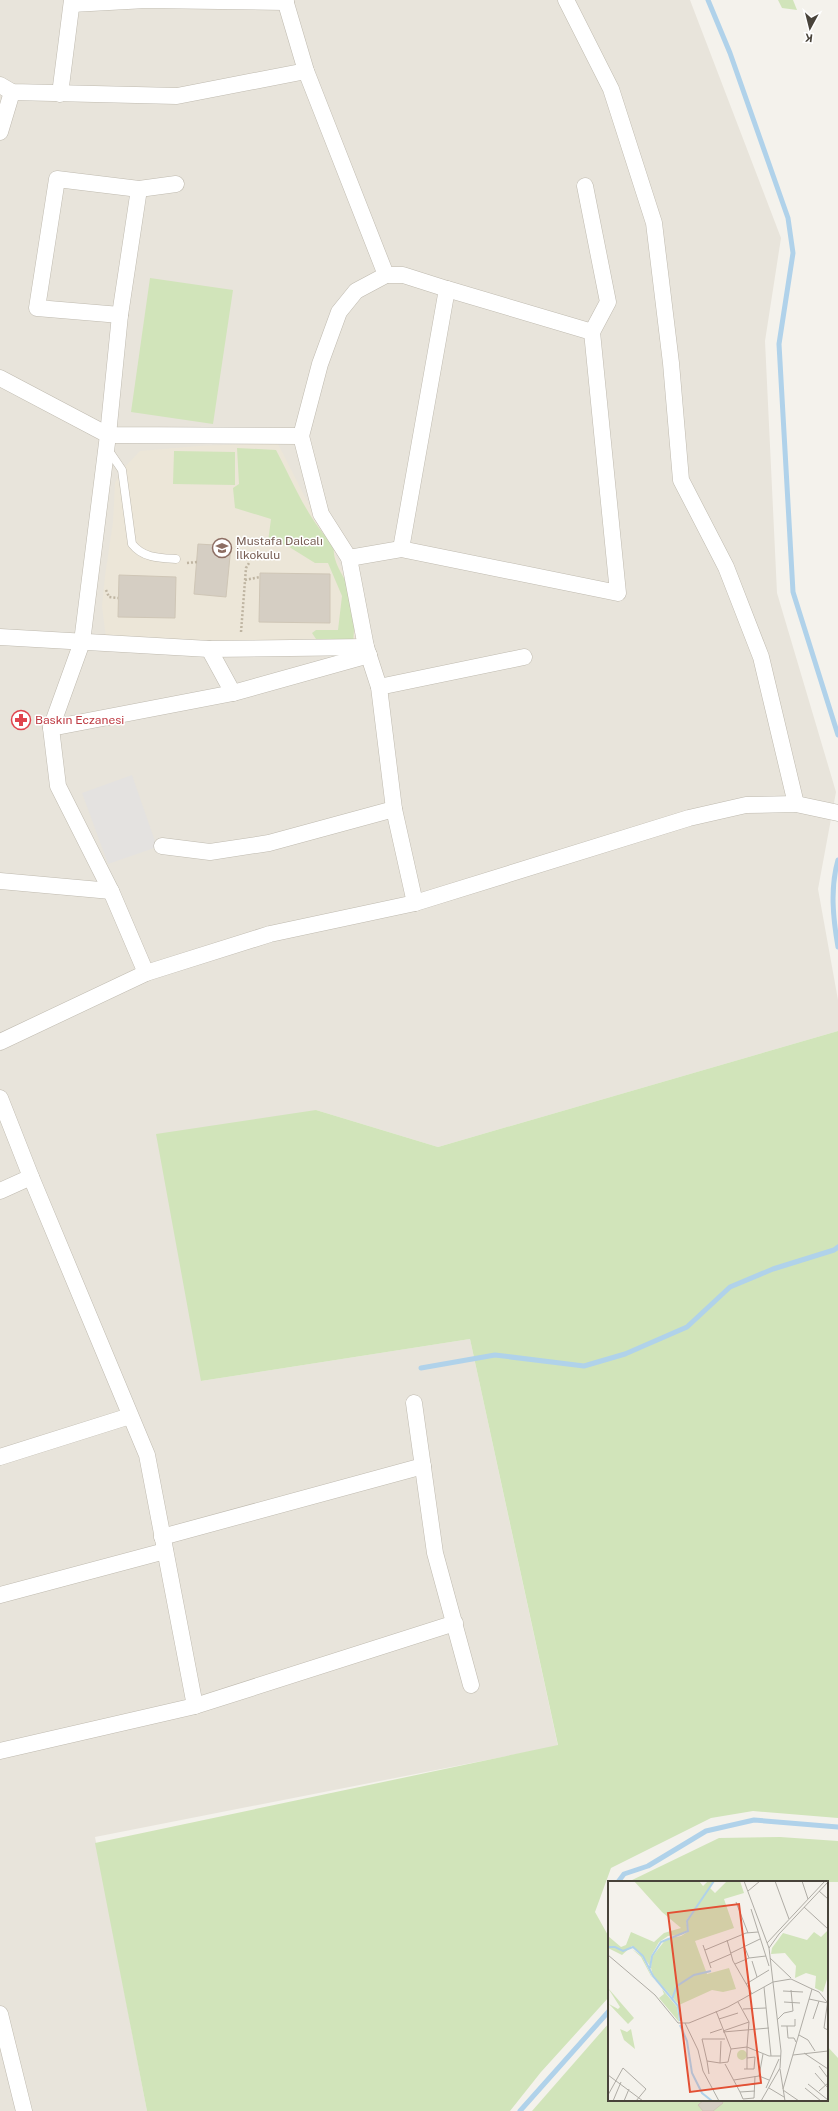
<svg xmlns="http://www.w3.org/2000/svg" width="838" height="2111" viewBox="0 0 838 2111" font-family="'Public Sans',sans-serif">
<style>
.residential{fill:#e8e4db}
.education{fill:#ece6d8}
.green{fill:#d1e4ba}
.parking{fill:#e4e2e0}
.lines{fill:none;stroke-linecap:round;stroke-linejoin:round}
.stream{stroke:#b0d2ea;stroke-width:5}
.building{fill:#d5cec3;stroke:#cfc6b6}
.service-casing{stroke:#bfbaaf;stroke-width:9}
.minor-casing{stroke:#bfbaaf;stroke-width:17}
.path{stroke:#bfb5a2;stroke-width:2.5;stroke-dasharray:2 2;stroke-linecap:butt}
.service{stroke:#fff;stroke-width:8}
.minor{stroke:#fff;stroke-width:16}
.labels{text-anchor:middle;stroke-width:3;stroke-linejoin:round;paint-order:stroke}
.education-label{font-size:12px;fill:#785e54;stroke:#fff;text-anchor:start}
.health-label{font-size:12px;fill:#be3a42;stroke:#fff;text-anchor:start}
.inset-river{fill:none;stroke:#b0d2ea;stroke-width:2}
.inset-road{fill:none;stroke:#afaca5;stroke-width:1}
.view{fill:#e35034;fill-opacity:0.15;stroke:#e35034;stroke-width:2}
.inset-edge{fill:none;stroke:#48433a;stroke-width:2}
</style>
<rect width="100%" height="100%" fill="#f4f2ec"/>
<path class="residential" d="M0 0H690L781 238 765 341 777 593 836 792 818 889 838 1000V1031L438 1147 316 1110 201 1381 470 1339 558 1746 95 1837 147 2111H0Z"/>
<path class="education" d="M256 444H278L307 501 317 518 336 543 335 554 349 586 357 635 356 643 106 638 102 606 105 576 113 522 115 483 122 470 140 451 198 446Z"/>
<g class="green">
<path d="M778 0H793L797 10 782 8Z"/>
<path d="M150 278 233 290 213 424 131 412Z"/>
<path d="M237 448 276 450C290 476 310 525 334 544 331 566 349 580 355 601 355 603 354 640 353 643L316 639 312 633 316 630H338L342 596 328 563H315L286 545 268 542 271 519 235 508 233 488 239 484Z"/>
<path d="M174 451 235 452V485L173 484Z"/>
<path d="M838 1031V1818L753 1811 711 1818 611 1868 595 1912 609 1937V1997L541 2072 510 2111H147L95 1843 558 1745 470 1339 201 1381 156 1134 316 1110 438 1147Z"/>
<path d="M780 1837 838 1841V1882H628L719 1838Z"/>
<path d="M609 2023V2100H827V2046L838 2058V2111H532Z"/>
</g>
<path class="parking" d="M132 775 157 847 108 864 82 793Z"/>
<g class="lines">
<g class="stream">
<path d="M708 0 730 53 788 218 793 253 779 344 793 592 838 735"/>
<path d="M838 860C830 888 833 918 838 947"/>
<path d="M421 1368 495 1355 584 1366 625 1354 687 1327 730 1287 773 1269 834 1250 838 1247"/>
<path d="M618 1882 624 1874 648 1866 706 1831 754 1820 838 1827"/>
<path d="M520 2111 609 2011"/>
</g>
</g>
<g class="building">
<path d="M198 544 231 546 226 597 194 594Z"/>
<path d="M260 573 330 574V623L259 622Z"/>
<path d="M119 575 176 577 175 618 118 617Z"/>
<path d="M704 2100H721L723 2103 713 2111H703L698 2105Z"/>
</g>
<g class="lines">
<defs>
<path id="service" d="M107 448 122 470 132 544C143 558 159 558 176 559"/>
<g id="minor">
<path d="M285 0 306 71 386 275"/>
<path d="M566 0 611 89 654 223 671 363 681 480 726 567 761 657 796 804"/>
<path d="M72 4 146 0 286 2"/>
<path d="M0 85 12 92 177 96 306 71"/>
<path d="M60 94 72 0"/>
<path d="M0 132 12 92"/>
<path d="M585 186 608 302 592 332"/>
<path d="M139 189 120 315 108 435 301 436 321 514 349 558 366 647 379 687 394 809 415 903"/>
<path d="M120 315 37 308 57 179 139 189 176 184"/>
<path d="M0 378 108 435 82 642 51 728 58 786 111 891 146 973"/>
<path d="M301 436 320 364 339 312 356 291 386 275H403L447 289 401 549"/>
<path d="M349 558 401 549 618 593 592 332 447 289"/>
<path d="M0 637 209 649 366 647"/>
<path d="M209 649 233 693"/>
<path d="M379 687 524 657"/>
<path d="M51 728 233 693 369 655"/>
<path d="M162 846 210 852 269 843 394 809"/>
<path d="M0 881 111 891"/>
<path d="M0 1042 146 973 270 934 415 903 689 818 746 805 796 804 838 813"/>
<path d="M0 1098 31 1177 147 1455 195 1706"/>
<path d="M0 1191 31 1177"/>
<path d="M414 1403 435 1553 471 1685"/>
<path d="M0 1457 130 1416"/>
<path d="M162 1537 423 1466"/>
<path d="M0 1595 165 1551"/>
<path d="M0 1751 195 1706 455 1623"/>
<path d="M0 2014 24 2111"/>
</g>
</defs>
<use href="#service" class="service-casing"/>
<use href="#minor" class="minor-casing"/>
<g class="path">
<path d="M187 563 197 562"/>
<path d="M245 580 260 577"/>
<path d="M106 590 109 597 118 598"/>
<path d="M241 632 246 568 249 563"/>
</g>
<use href="#service" class="service"/>
<use href="#minor" class="minor"/>
</g>
<defs>
<symbol id="school-ring" viewBox="-11 -11 22 22"><circle r="9.5" fill="#fff" stroke="#8d6e63" stroke-width="1.5"/><path d="M0-5L7-2L0 1L-7-2ZM-4 1L0 2.5L4 1V4Q0 6-4 4Z" fill="#8d6e63"/></symbol>
<symbol id="pharmacy-ring" viewBox="-11 -11 22 22"><circle r="9.5" fill="#fff" stroke="#e0444e" stroke-width="1.5"/><path d="M-2-6h4v4h4v4h-4v4h-4v-4h-4v-4h4Z" fill="#e0444e"/></symbol>
</defs>
<g fill-rule="evenodd">
<use href="#school-ring" x="211" y="537" width="22" height="22"/>
<use href="#pharmacy-ring" x="10" y="709" width="22" height="22"/>
</g>
<g class="labels">
<g class="education-label">
<text x="236" y="545">Mustafa Dalcalı<tspan x="236" dy="14">İlkokulu</tspan></text>
</g>
<g class="health-label">
<text x="35" y="724">Baskın Eczanesi</text>
</g>
</g>
<g transform="translate(608 1881)">
<rect width="220" height="220" fill="#f4f2ec"/>
<path d="M26 0H91L95 5 100 0H106L78 40 80 49 73 54 60 55 51 61 43 75 42 85 35 75 24 65 14 74 0 67V55L13 66 18 64 23 51 46 61 56 52 73 47 54 31ZM119 0H132L136 12 116 18 126 47 87 60 99 93 121 87 128 108 115 111 104 109 71 124 45 94 43 87 44 76 58 58 73 55 81 50 79 40 95 14 102 7 107 12ZM220 49V95L215 111 207 107 208 95 198 92 187 97 188 85 177 72 163 73 164 67 175 52 199 59 206 51 213 56ZM24 68 34 75 44 96 69 126 71 141 51 117 56 113 54 108 43 95 33 76ZM0 107 26 137 20 143 1 123 10 128 12 126ZM12 148 19 151 23 148 27 168 16 159ZM129 174a5 5 0 1 1 10 0a5 5 0 1 1-10 0Z" fill="#d1e4ba"/>
<path class="inset-river" d="M0 66H7L15 70 25 66 35 75 45 95 70 125 72 140M42 87 44 75 53 61 80 50 79 40 106 0M64 118 69 105 86 94 103 90M72 144 79 160 84 192 94 212 104 220"/>
<path class="inset-road" d="M136 0 161 67 173 170 172 187 153 220M167 0 181 38M194 0 200 18M140 10 152 0M211 10 220 18M128 21 140 52M196 26 220 48M143 28 161 85M119 59 125 80 144 113M159 62 217 0M95 64 103 87M161 67 171 53 220 1M97 69 138 52 150 51M123 72 152 58M0 74 47 114 70 142H81L120 126 165 101 183 98 204 108 175 208M141 77 158 75M162 77 183 97M144 80 149 96M102 82 123 73M127 83 141 77 137 67M138 103 161 89M156 106 163 175M204 108 211 111 219 121M175 110 195 111M201 118 220 122M220 118 216 147 220 149M130 121 141 141 139 166 161 175H173M176 121 192 122M135 128 158 127M108 130 123 168 139 166V188M111 138 130 132M205 138 211 120M169 139 176 132 185 130 183 109M77 142 90 169 95 190 111 220M173 145H187V138M179 145 180 157H186L188 161M115 150 141 141M115 151 161 147M102 152 114 148M191 154 200 159 207 170M113 160 112 182 120 181 123 168M196 172 220 188M185 174 220 170M99 180 101 193M112 182 99 180 94 158H117M117 183 132 211 147 210M211 185 220 197M136 188H146L147 176 139 177M172 188 177 220M207 192 220 207M0 194 35 220M151 195 155 173M126 199 151 195 161 199M200 203 220 219M129 205 147 203M158 207 171 178M161 207 176 216M197 207 213 220M175 209 191 220M211 210 220 202M132 211 135 218 146 217 147 195M0 214 15 187 38 208 28 220M5 220 13 201M16 220 21 208"/>
<path class="view" d="M131 23 153 202 82 211 60 32Z"/>
<rect width="220" height="220" class="inset-edge"/>
</g>
<g transform="translate(810 28) rotate(187)" stroke="#ffffff" stroke-width="3" paint-order="stroke">
<path d="M0-3L7 15L0 10L-7 15Z" fill="#48433a"/>
<text y="-6" font-size="11" font-weight="bold" text-anchor="middle" fill="#48433a">K</text>
</g>
</svg>
